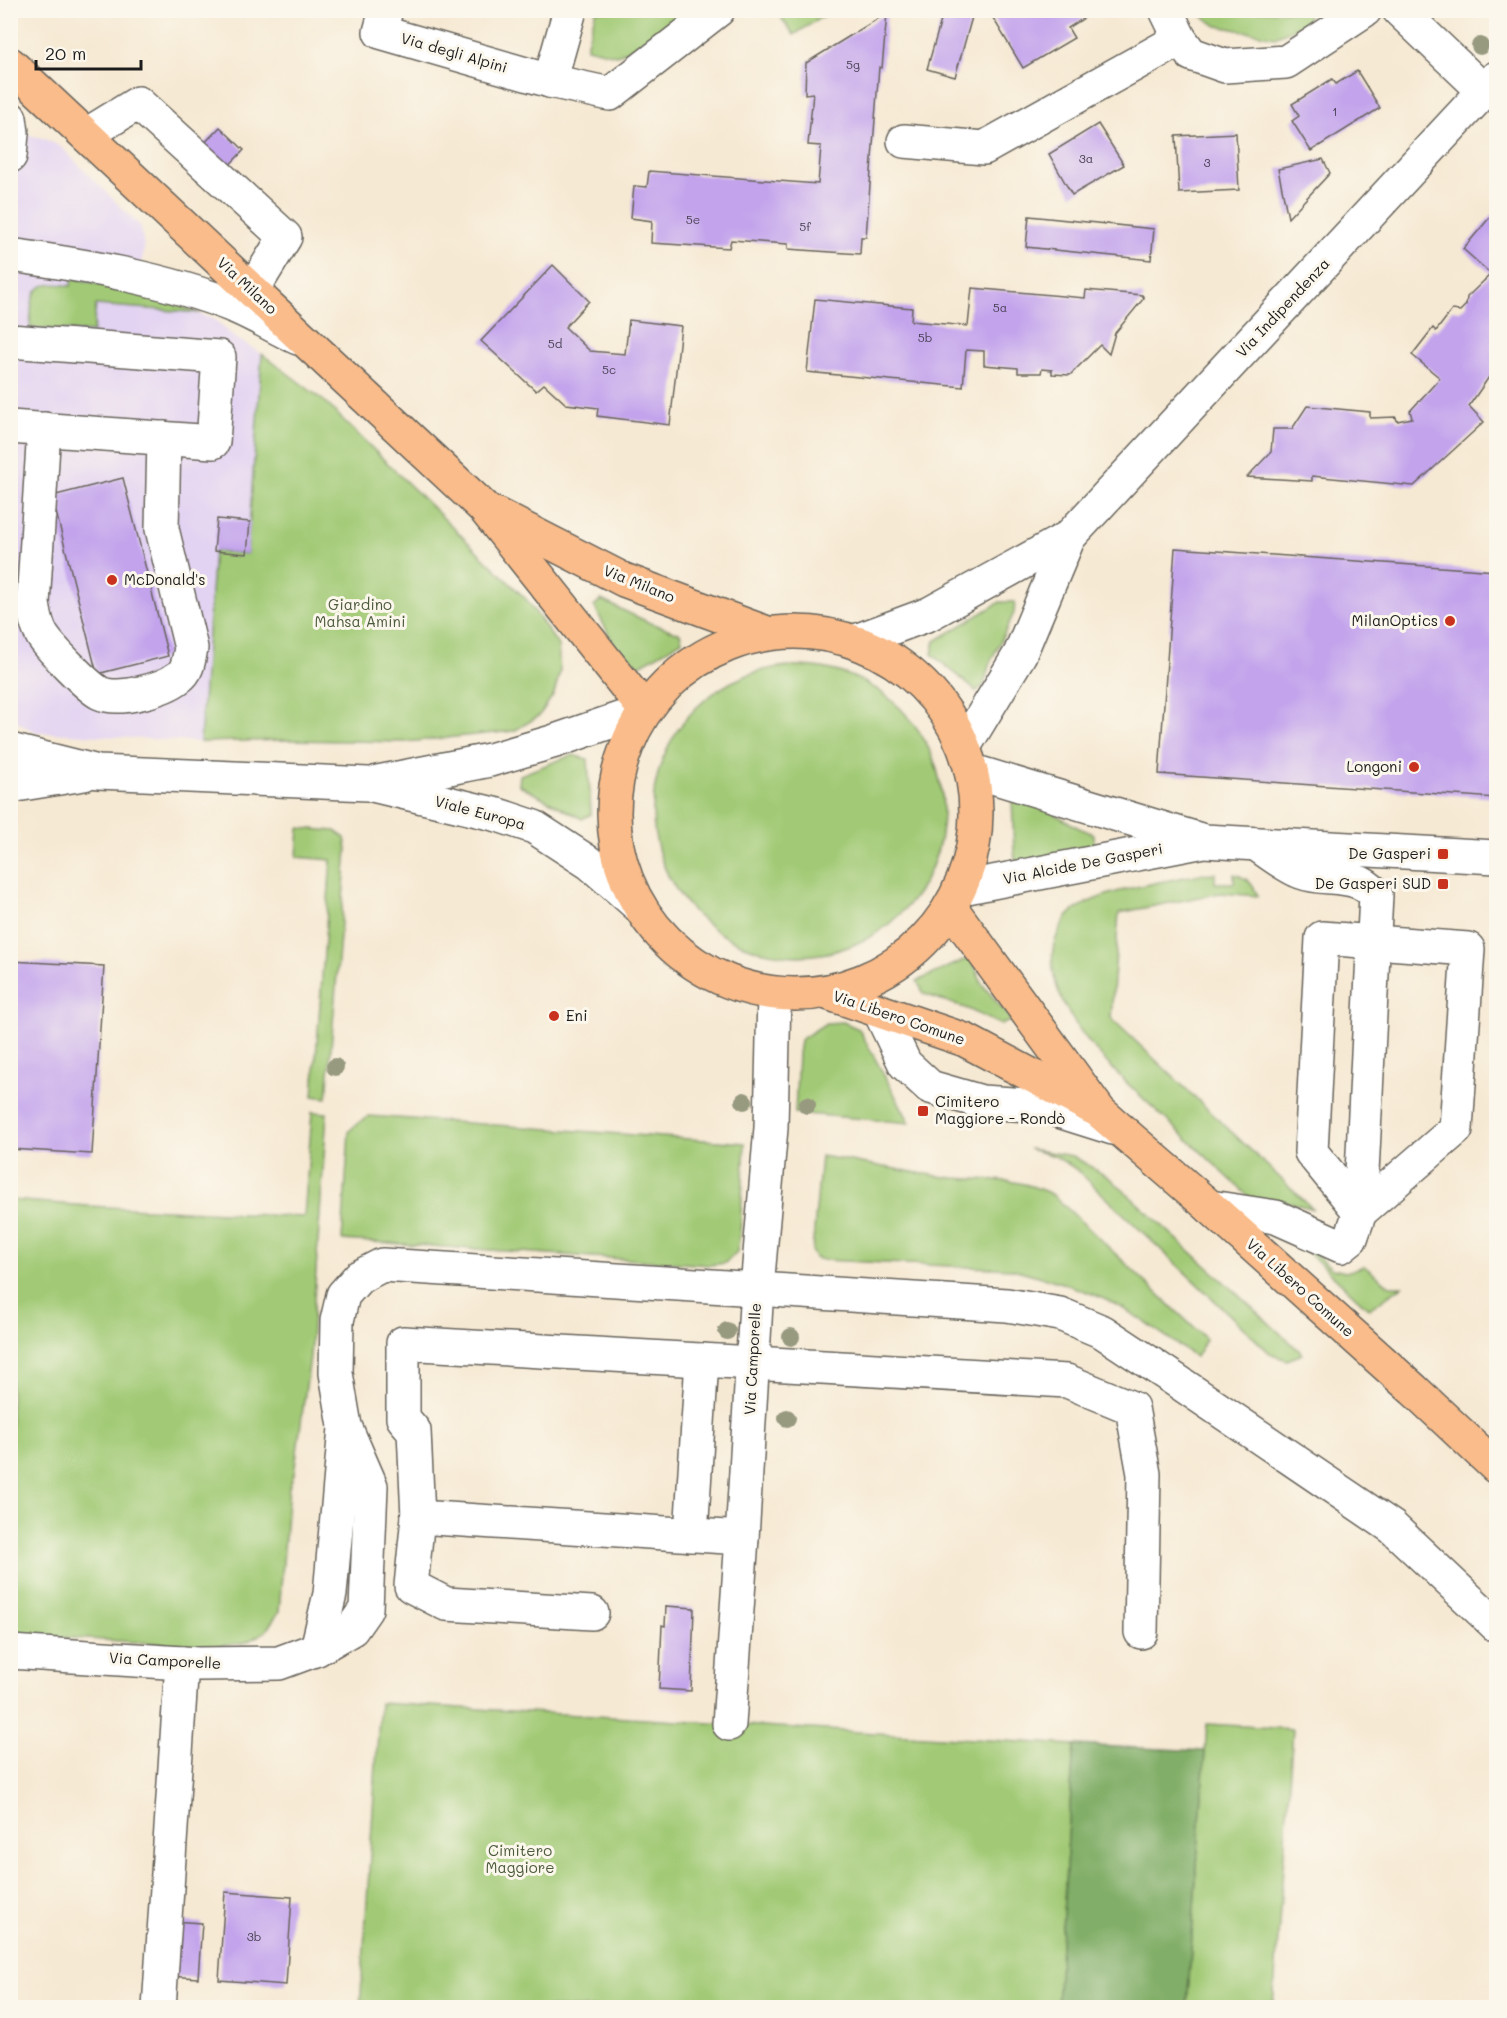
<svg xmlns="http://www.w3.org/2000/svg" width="1507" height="2018" viewBox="0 0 1507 2018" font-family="Mali,sans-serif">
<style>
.built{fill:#e3d3f2}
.green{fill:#a2ca76;stroke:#5f7349;stroke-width:1.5}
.forest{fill:#81ae67;stroke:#4e6542;stroke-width:1.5}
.building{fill:#c2a3ec}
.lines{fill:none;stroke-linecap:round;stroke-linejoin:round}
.minor-casing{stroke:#68645c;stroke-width:36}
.major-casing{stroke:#68645c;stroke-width:36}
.minor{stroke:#fff;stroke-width:33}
.major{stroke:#f9bc8a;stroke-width:33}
.tree{fill:#989a80}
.poi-dot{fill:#c8321e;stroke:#fbf7ec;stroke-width:2}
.labels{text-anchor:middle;stroke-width:6;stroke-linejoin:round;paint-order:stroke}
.number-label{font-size:12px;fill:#463e50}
.street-label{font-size:15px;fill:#1c1c1c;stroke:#fbf7ec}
.poi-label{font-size:15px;fill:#1c1c1c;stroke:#fbf7ec;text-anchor:end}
.park-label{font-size:15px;fill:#4b593c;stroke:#fbf7ec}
</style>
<rect width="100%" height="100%" fill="#fbf7ec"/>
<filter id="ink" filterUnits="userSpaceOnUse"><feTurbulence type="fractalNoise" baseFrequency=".0167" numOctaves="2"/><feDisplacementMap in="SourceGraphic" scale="12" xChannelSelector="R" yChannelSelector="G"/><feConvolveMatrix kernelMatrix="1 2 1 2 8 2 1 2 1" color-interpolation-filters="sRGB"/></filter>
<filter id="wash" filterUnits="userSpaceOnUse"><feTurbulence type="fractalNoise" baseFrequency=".008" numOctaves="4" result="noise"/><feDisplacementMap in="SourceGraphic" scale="24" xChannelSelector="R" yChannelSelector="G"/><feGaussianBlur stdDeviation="1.35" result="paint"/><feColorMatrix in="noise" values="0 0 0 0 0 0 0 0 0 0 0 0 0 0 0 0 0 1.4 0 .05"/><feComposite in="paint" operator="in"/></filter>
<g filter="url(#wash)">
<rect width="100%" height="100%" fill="#f6e9d3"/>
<path class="built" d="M10 120 26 134 45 139 61 147 141 227 144 248 137 292 215 320 234 337 262 354 247 554 214 551 200 742 36 732 22 725 11 715Z"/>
<g class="green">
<path d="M596 11H695L623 53 616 55 587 48V43Z"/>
<path d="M784 11V10L831 11 794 35 782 19Z"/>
<path d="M1195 11H1308V18L1304 24 1275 37 1217 26Z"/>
<path d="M72 278 137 292 201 313 96 305 93 332 30 328C32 294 31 278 71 286Z"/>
<path d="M262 354 324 401 527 600 558 645 560 672 554 694 539 716 514 731 406 742 287 740 200 742 214 551 247 554Z"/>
<path d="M601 600 650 623 680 633 682 641 635 668 625 665 594 606Z"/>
<path d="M1000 602H1015L1014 613 989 665 984 685 976 691 932 654 935 641Z"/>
<circle cx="798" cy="811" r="145"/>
<path d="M572 755 588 759 591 814 582 819 519 785 520 775Z"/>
<path d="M1012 797 1032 801 1079 828 1094 834V846L1018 868 1014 853Z"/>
<path d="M299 828 335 831 345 838 347 849 327 1098 313 1096 331 860 297 857Z"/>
<path d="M1215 873V883H1234V874C1248 878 1252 883 1258 896L1220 893 1119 913 1111 1018 1313 1209 1285 1201 1259 1204 1253 1201C1226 1175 1198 1149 1170 1123 1127 1083 1039 1011 1054 944 1057 935 1061 924 1068 916 1091 891 1167 881 1201 874Z"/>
<path d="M971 957 982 984 1012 1020 1001 1025 968 1009 924 994 917 981Z"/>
<path d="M843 1022 859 1029 910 1123 795 1113 798 1054 800 1040 826 1023Z"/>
<path d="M312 1112 327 1113 310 1357 294 1474 289 1487 279 1612 265 1632 245 1643 212 1647 11 1634V1200L88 1206 304 1217Z"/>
<path d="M369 1116 745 1143 740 1235 737 1252 725 1263 710 1265 342 1240 349 1131 358 1123Z"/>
<path d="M1029 1149 1073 1156 1111 1179 1303 1354 1287 1360 1272 1355 1076 1169 1055 1156Z"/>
<path d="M821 1156C865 1163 910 1173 954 1178 992 1181 1018 1177 1053 1195L1206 1339 1196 1357C1166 1338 1138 1314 1106 1300 1076 1286 1044 1277 1012 1269L823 1260 815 1258 812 1252Z"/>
<path d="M1301 1240 1332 1269 1346 1272 1364 1266 1390 1286H1402L1369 1309 1297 1242Z"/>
<path d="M380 1703 1074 1745 1057 2007 360 2008Z"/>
<path d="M1207 1724 1293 1729 1273 2007 1187 2008Z"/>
</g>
<path class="forest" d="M1074 1745 1205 1751 1187 2007H1057Z"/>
<g id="blocks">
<g class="building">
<path d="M452 10H478L476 18Z"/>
<path d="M944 10H974L955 77 927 69Z"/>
<path d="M1005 10H1097L1068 28 1074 38 1023 68 993 18Z"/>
<path d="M887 13 882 68 879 67 866 237H861L860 254 788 249V244L731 240 729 248 651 243 652 221 631 218 634 186 647 187 649 171 818 184 821 146 808 145 813 93 805 94 806 63Z"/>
<path d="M1357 71 1380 108 1311 151 1292 121 1299 116 1292 104 1332 79 1336 84Z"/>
<path d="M1098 124 1124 165 1072 195 1049 154Z"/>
<path d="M220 127 244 150 215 180 191 157Z"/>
<path d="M1236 133 1239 190 1179 193 1176 136Z"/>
<path d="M1323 159 1330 173 1288 218 1278 169Z"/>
<path d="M1496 210V380L1494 382 1489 377 1469 406 1484 422 1414 486 1312 476V481L1247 477 1271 452 1273 429H1292L1307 406 1370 412V418L1396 417 1397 421 1412 418 1410 411 1440 378 1412 355 1433 328 1436 331 1452 310 1460 311 1466 305 1467 297 1491 274 1463 249Z"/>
<path d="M1029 216 1154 229 1151 260 1026 247Z"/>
<path d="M553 265 589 301 565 327 590 351 625 354 629 320 681 326 670 425 597 416 598 408 566 404 544 384 536 391 481 341Z"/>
<path d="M972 288 1085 298 1086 290 1142 295 1144 298 1115 333 1109 354 1100 345 1070 375 1052 374V370L1042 369 1041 373H1018V368L984 365V351L966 350 963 387 807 372 815 299 912 308 911 321 968 326Z"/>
<path d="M123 478 168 656 97 674 52 496Z"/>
<path d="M217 519 250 522 247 554 214 551Z"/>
<path d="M1175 548 1496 571V798L1159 774Z"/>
<path d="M10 961 104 966 92 1154 10 1149Z"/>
<path d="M666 1606 694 1608 691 1691 659 1689 662 1625 665 1626Z"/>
<path d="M225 1892 292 1897 286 1985 219 1980Z"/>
<path d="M173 1921 202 1923 198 1978 169 1976Z"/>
</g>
</g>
</g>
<g filter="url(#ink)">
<use href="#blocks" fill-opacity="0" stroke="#68645c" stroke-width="1.5"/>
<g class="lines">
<defs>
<g id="minor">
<path d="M386 10 380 32 550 81 610 94 718 10"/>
<path d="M1166 10 1180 39 1191 54 1225 66 1286 62 1365 10"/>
<path d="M1399 10 1484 91"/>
<path d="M550 81 570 10"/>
<path d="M10 118 12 133 10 156"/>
<path d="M86 135 138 103 285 237 252 291"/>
<path d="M904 141 984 148 1180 39"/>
<path d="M10 255C84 265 167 279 236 307 257 316 277 328 298 338"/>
<path d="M10 341 219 357 213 442 10 427"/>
<path d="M44 429 33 604C35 615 36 625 42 635 49 647 88 687 100 693 119 702 164 689 179 677 188 671 189 658 191 648L162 529 164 438"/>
<path d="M856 641 929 614 1069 537 1496 78"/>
<path d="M965 745 1020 654 1069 537"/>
<path d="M10 750 98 772 368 784 498 815 534 827 591 864 640 907"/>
<path d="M973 771 1204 841 1496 857"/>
<path d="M378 782 490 760 552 742 645 710"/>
<path d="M10 786 84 774"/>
<path d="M962 888 1199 842"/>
<path d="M1322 938 1468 949 1456 1129 1360 1212 1311 1152Z"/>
<path d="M880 1012 905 1064 930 1087 982 1102 1043 1106 1113 1128"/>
<path d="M1210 1207 1276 1217 1341 1246 1351 1238 1360 1212 1376 895C1355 870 1327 882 1301 872 1288 868 1268 852 1256 844"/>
<path d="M418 1517 742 1538"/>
<path d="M691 1535 702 1360"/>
<path d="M592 1613 446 1604 411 1586 418 1517 414 1431 403 1418V1343L1067 1381 1132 1408 1144 1474 1141 1632"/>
<path d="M317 1649 330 1594 345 1428"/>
<path d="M10 1652 198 1664 279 1663 317 1649 352 1629 366 1609 371 1486 345 1426 336 1373 337 1321 343 1295 359 1277 382 1265 1007 1305 1060 1314 1103 1332 1174 1379 1392 1527 1496 1625"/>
<path d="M729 1724 742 1538 757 1288 771 1128 774 994"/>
<path d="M159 2008 182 1663"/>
</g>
<g id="major">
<path d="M10 64 484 508 645 710"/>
<path d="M495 514 624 580 767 633"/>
<circle cx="795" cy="813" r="181"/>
<path d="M951 908 1100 1112 1210 1207 1414 1390 1496 1467"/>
<path d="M824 992 965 1040 1093 1108"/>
</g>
</defs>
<use href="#minor" class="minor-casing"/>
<use href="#major" class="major-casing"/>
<use href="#minor" class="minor"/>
<use href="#major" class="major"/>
</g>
<g class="tree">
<circle cx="1480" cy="46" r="9"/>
<circle cx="335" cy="1067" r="9"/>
<circle cx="744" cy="1101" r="9"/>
<circle cx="807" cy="1105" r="9"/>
<circle cx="727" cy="1331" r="9"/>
<circle cx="791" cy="1337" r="9"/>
<circle cx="787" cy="1418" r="9"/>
</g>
</g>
<g class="poi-dot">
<circle cx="112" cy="580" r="6"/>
<circle cx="1450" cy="621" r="6"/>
<circle cx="1414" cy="767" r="6"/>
<rect x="1437" y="848" width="12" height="12" rx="3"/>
<rect x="1437" y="878" width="12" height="12" rx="3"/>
<circle cx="554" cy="1016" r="6"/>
<rect x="917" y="1105" width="12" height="12" rx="3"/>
</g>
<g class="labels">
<g class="number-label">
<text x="853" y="69">5g</text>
<text x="1335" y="116">1</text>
<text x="1086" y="163">3a</text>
<text x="1207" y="167">3</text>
<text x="693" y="224">5e</text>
<text x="805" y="231">5f</text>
<text x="1000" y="312">5a</text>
<text x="925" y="342">5b</text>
<text x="555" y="348">5d</text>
<text x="609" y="374">5c</text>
<text x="254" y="1941">3b</text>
</g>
<g class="street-label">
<text transform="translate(454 53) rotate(16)" y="5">Via degli Alpini</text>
<text transform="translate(247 286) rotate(43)" y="5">Via Milano</text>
<text transform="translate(1283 308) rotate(-47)" y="5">Via Indipendenza</text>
<text transform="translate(639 584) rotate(22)" y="5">Via Milano</text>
<text transform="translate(480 813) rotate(15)" y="5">Viale Europa</text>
<text transform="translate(1083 864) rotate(-11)" y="5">Via Alcide De Gasperi</text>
<text transform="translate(899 1018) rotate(19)" y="5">Via Libero Comune</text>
<text transform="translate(1300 1288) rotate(42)" y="5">Via Libero Comune</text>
<text transform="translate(753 1359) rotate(-87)" y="5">Via Camporelle</text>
<text transform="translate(165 1661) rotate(3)" y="5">Via Camporelle</text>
</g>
<g class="poi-label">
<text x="124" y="585" text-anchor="start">McDonald's</text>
<text x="1438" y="626">MilanOptics</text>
<text x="1402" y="772">Longoni</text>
<text x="1431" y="859">De Gasperi</text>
<text x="1431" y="889">De Gasperi SUD</text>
<text x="566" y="1021" text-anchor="start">Eni</text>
<text x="935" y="1107" text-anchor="start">Cimitero<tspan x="935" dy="17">Maggiore - Rondò</tspan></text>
</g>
<g class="park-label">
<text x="360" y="610">Giardino<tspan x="360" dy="17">Mahsa Amini</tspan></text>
<text x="520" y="1856">Cimitero<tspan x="520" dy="17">Maggiore</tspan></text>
</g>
</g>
<rect width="1507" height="2018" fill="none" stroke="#fbf7ec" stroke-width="36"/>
<path d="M36 60v9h105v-9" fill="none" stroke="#1c1c1c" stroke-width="3"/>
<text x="45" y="60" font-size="18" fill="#1c1c1c" stroke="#fbf7ec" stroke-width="4.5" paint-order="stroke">20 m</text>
</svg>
